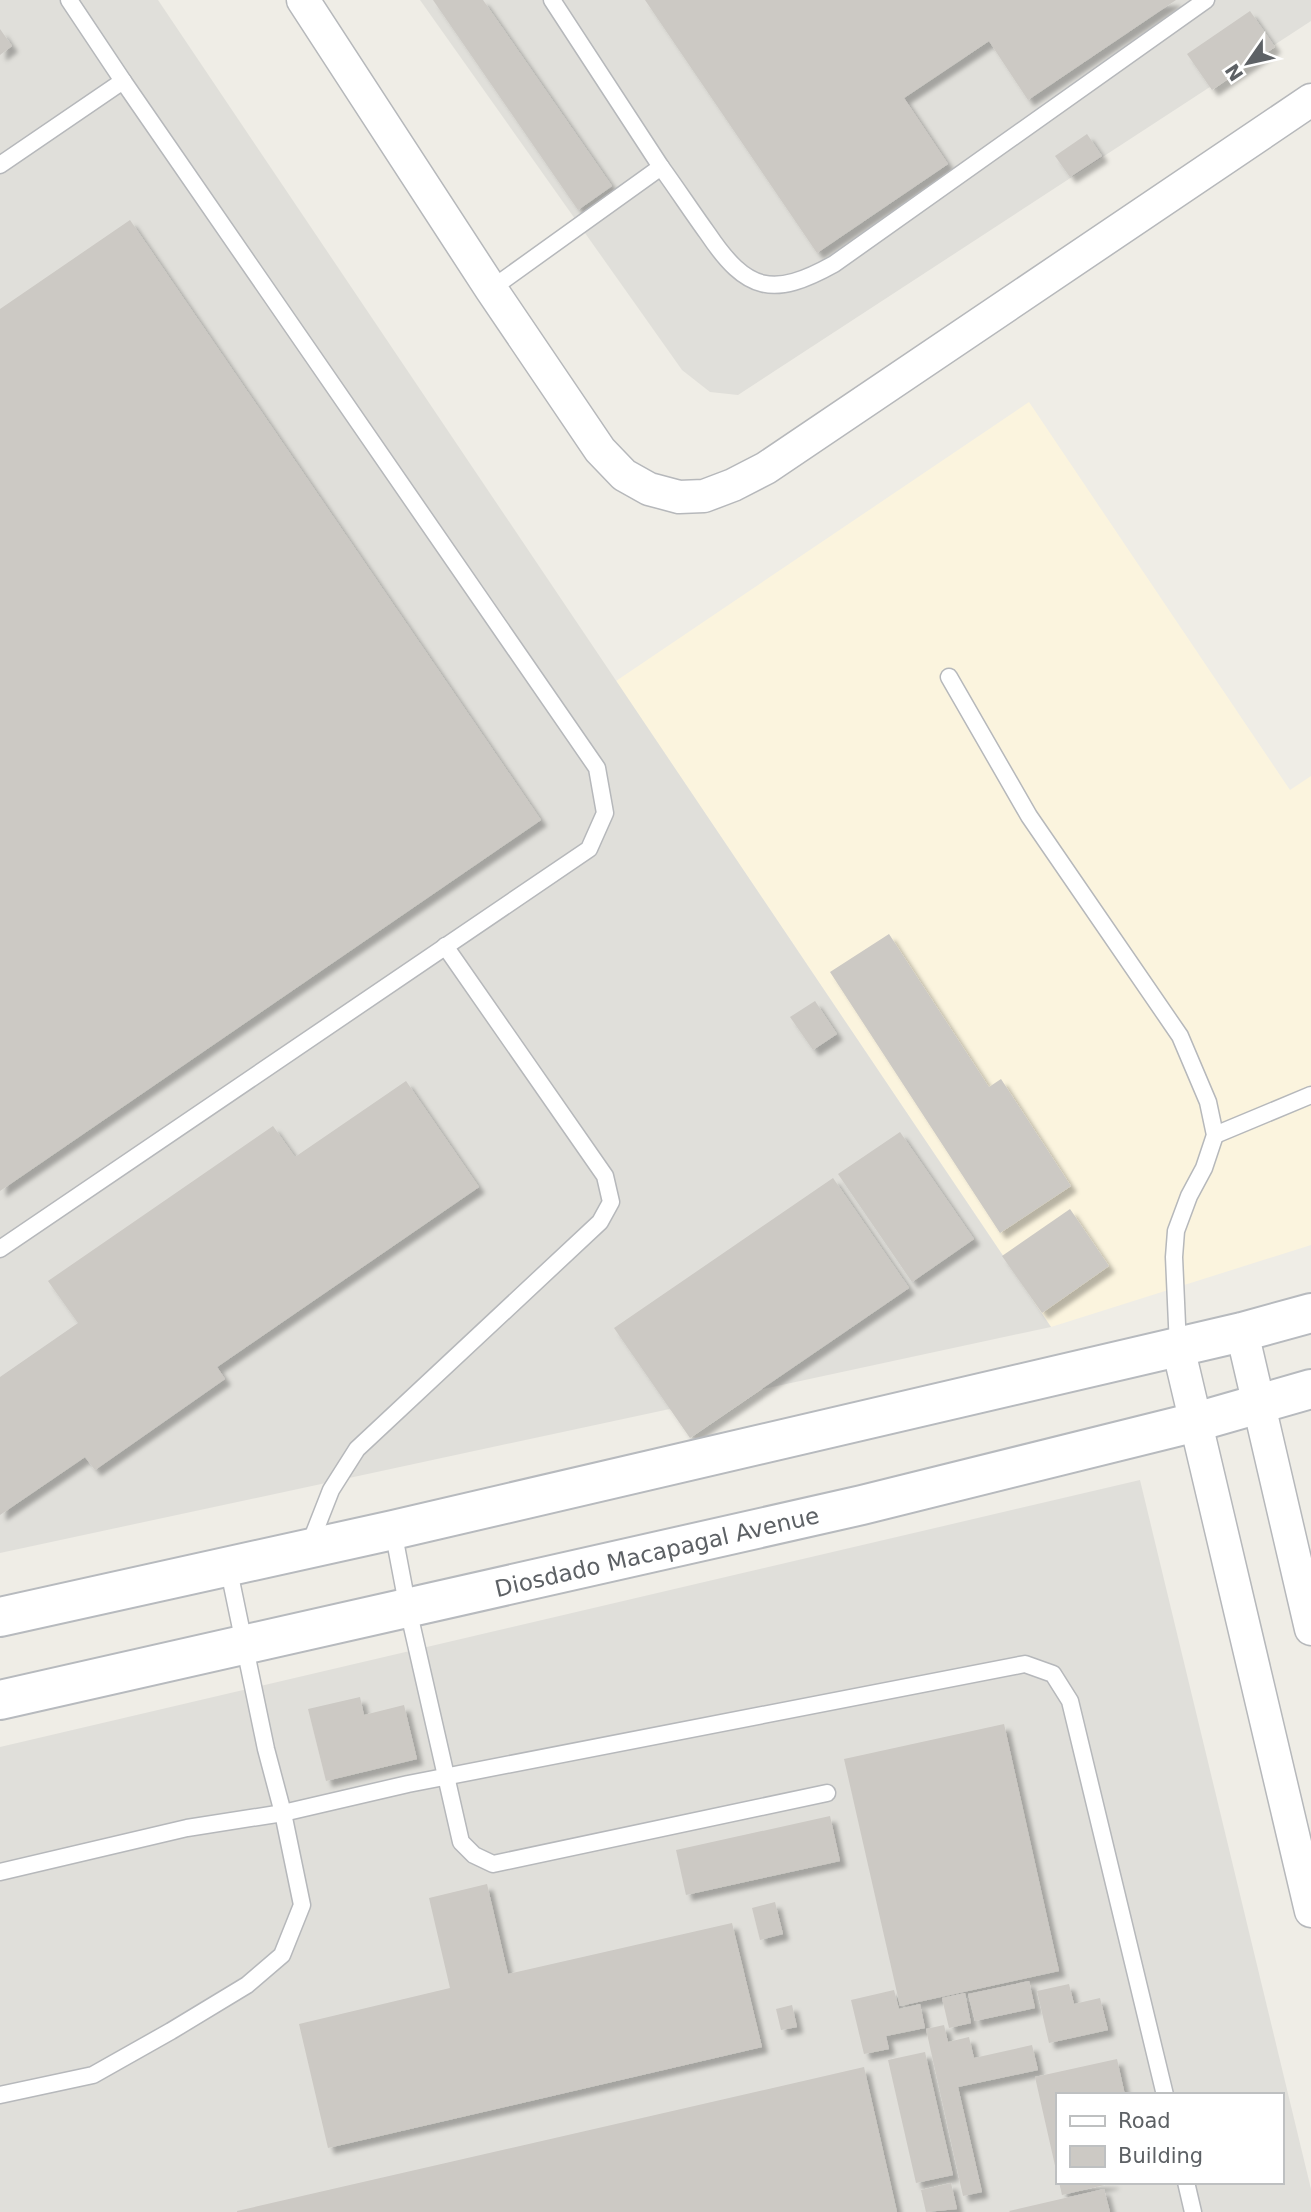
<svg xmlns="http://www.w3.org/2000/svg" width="1311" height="2212" viewBox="0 0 1311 2212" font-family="'DejaVu Sans',sans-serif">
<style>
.commercial{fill:#fbf4de}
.industrial{fill:#e0dfda;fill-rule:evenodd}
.building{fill:#ccc9c4;filter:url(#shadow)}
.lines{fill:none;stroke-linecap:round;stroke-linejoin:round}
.service-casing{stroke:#b6b8bb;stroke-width:19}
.minor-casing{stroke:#b6b8bb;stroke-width:35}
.secondary-casing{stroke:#b7babe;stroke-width:42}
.service{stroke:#fff;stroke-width:16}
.minor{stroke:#fff;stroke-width:32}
.secondary{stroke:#fff;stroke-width:38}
.labels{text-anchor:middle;stroke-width:7;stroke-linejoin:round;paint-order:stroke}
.street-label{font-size:23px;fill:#5d6165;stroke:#fff}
</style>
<defs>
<filter id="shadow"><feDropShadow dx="6" dy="6" stdDeviation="2" flood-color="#0004"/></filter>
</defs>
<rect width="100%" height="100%" fill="#efede6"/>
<path class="commercial" d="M1029 402 1290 790 1311 776V1245L1051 1327 616 681Z"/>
<g class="industrial">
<path d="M0 0H158L1051 1327 0 1553Z"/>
<path d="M420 0H1311V21L738 395 710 392 682 370Z"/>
<path d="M1140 1480 1311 2189V2212H0V1747ZM1057 2095H1281V2182H1057Z"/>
</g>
<g class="building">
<path d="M433 0H483L612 186 578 210Z"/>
<path d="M645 0H1176L1028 100 989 41 904 98 948 164 817 253Z"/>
<path d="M1250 11 1275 47 1212 90 1187 54Z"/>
<path d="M0 29 12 46 0 55Z"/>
<path d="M1087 134 1102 156 1070 177 1055 156Z"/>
<path d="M130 220 541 820 0 1191V309Z"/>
<path d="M889 934 989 1087 1001 1079 1071 1186 1000 1233 830 972Z"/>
<path d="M815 1001 837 1034 813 1050 790 1017Z"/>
<path d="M406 1081 479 1187 217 1367 225 1379 95 1470 85 1457 0 1515V1377L78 1323 48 1281 273 1126 295 1157Z"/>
<path d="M900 1132 974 1239 912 1282 838 1174Z"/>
<path d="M833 1178 909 1288 690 1438 614 1328Z"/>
<path d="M1070 1209 1109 1266 1042 1313 1002 1256Z"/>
<path d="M360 1697 364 1715 404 1705 417 1759 326 1781 308 1709Z"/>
<path d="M1004 1724 1059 1971 900 2006 844 1759Z"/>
<path d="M830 1816 840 1861 686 1895 676 1850Z"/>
<path d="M487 1884 508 1974 732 1923 762 2047 328 2148 299 2024 450 1988 429 1898Z"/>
<path d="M775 1902 783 1934 760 1940 752 1908Z"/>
<path d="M1029 1981 1035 2008 975 2021 968 1994Z"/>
<path d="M1069 1984 1074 2004 1100 1998 1108 2030 1049 2043 1037 1991Z"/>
<path d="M894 1990 899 2009 920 2004 925 2028 886 2036 889 2049 864 2054 851 2000Z"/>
<path d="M965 1993 971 2023 949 2028 942 1998Z"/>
<path d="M792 2005 797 2027 781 2030 776 2009Z"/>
<path d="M944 2025 948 2042 969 2037 974 2058 1032 2045 1038 2070 958 2087 982 2192 963 2196 926 2029Z"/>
<path d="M925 2052 953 2175 916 2183 888 2060Z"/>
<path d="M1117 2059 1125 2095H1057L1056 2170 1035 2077Z"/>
<path d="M864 2067 897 2212H237V2211Z"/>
<path d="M1059 2182H1113V2183L1062 2195Z"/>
<path d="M951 2183 957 2209 926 2212 921 2190Z"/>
<path d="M1104 2189 1110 2212H1010L1009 2211Z"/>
</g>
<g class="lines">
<defs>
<g id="service">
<path d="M69 0 123 81"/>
<path d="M0 165 123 81 597 768 605 813 589 849 0 1249"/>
<path d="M661 167C677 189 692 212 708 234 747 292 773 298 834 264L1206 0"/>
<path d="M491 289 661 167 552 0"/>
<path d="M949 677 1029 816 1180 1036 1208 1102 1215 1135 1204 1168 1189 1196 1176 1231 1174 1257 1178 1347"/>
<path d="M1215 1135 1311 1095"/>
<path d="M393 1530 408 1609 461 1842 474 1855 493 1864 827 1793"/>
<path d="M309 1546 331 1490 357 1449 600 1222 611 1202 605 1176 445 946"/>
<path d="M0 1872 187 1828 283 1813 408 1784 1025 1664 1053 1674 1070 1701 1165 2095"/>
<path d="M0 2095 93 2075 171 2031 247 1985 282 1955 302 1905 283 1813 266 1749 228 1566"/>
<path d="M1186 2182 1193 2212"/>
</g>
<g id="minor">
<path d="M303 0 491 289 600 450 624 475 649 489 679 497 704 496 733 485 766 468 1311 100"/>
<path d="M1242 1332 1311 1629"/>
<path d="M1178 1347 1311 1911"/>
</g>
<g id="secondary">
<path d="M0 1617 393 1530 1242 1332 1311 1313"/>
<path d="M0 1700 862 1505 1196 1422 1311 1389"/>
</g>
</defs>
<use href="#service" class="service-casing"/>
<use href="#minor" class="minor-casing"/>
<use href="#secondary" class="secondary-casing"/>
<use href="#service" class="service"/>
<use href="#minor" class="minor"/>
<use href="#secondary" class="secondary"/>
</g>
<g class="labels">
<g class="street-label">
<text transform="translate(657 1552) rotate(-13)" y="8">Diosdado Macapagal Avenue</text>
</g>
</g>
<rect x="1056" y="2093" width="228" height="91" fill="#ffffff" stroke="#bec0c1" stroke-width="2"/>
<rect x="1070" y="2116" width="35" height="10" fill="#ffffff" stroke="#bec0c1" stroke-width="2"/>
<text x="1118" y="2128" font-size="21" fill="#5d6165">Road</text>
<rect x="1070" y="2146" width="35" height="21" fill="#ccc9c4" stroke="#bec0c1" stroke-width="2"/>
<text x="1118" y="2163" font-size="21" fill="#5d6165">Building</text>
<g transform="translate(1248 63) rotate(236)" stroke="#ffffff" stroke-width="5" paint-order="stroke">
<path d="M0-5L12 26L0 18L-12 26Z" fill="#5d6165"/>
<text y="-10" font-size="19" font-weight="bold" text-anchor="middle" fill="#5d6165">N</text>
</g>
</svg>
